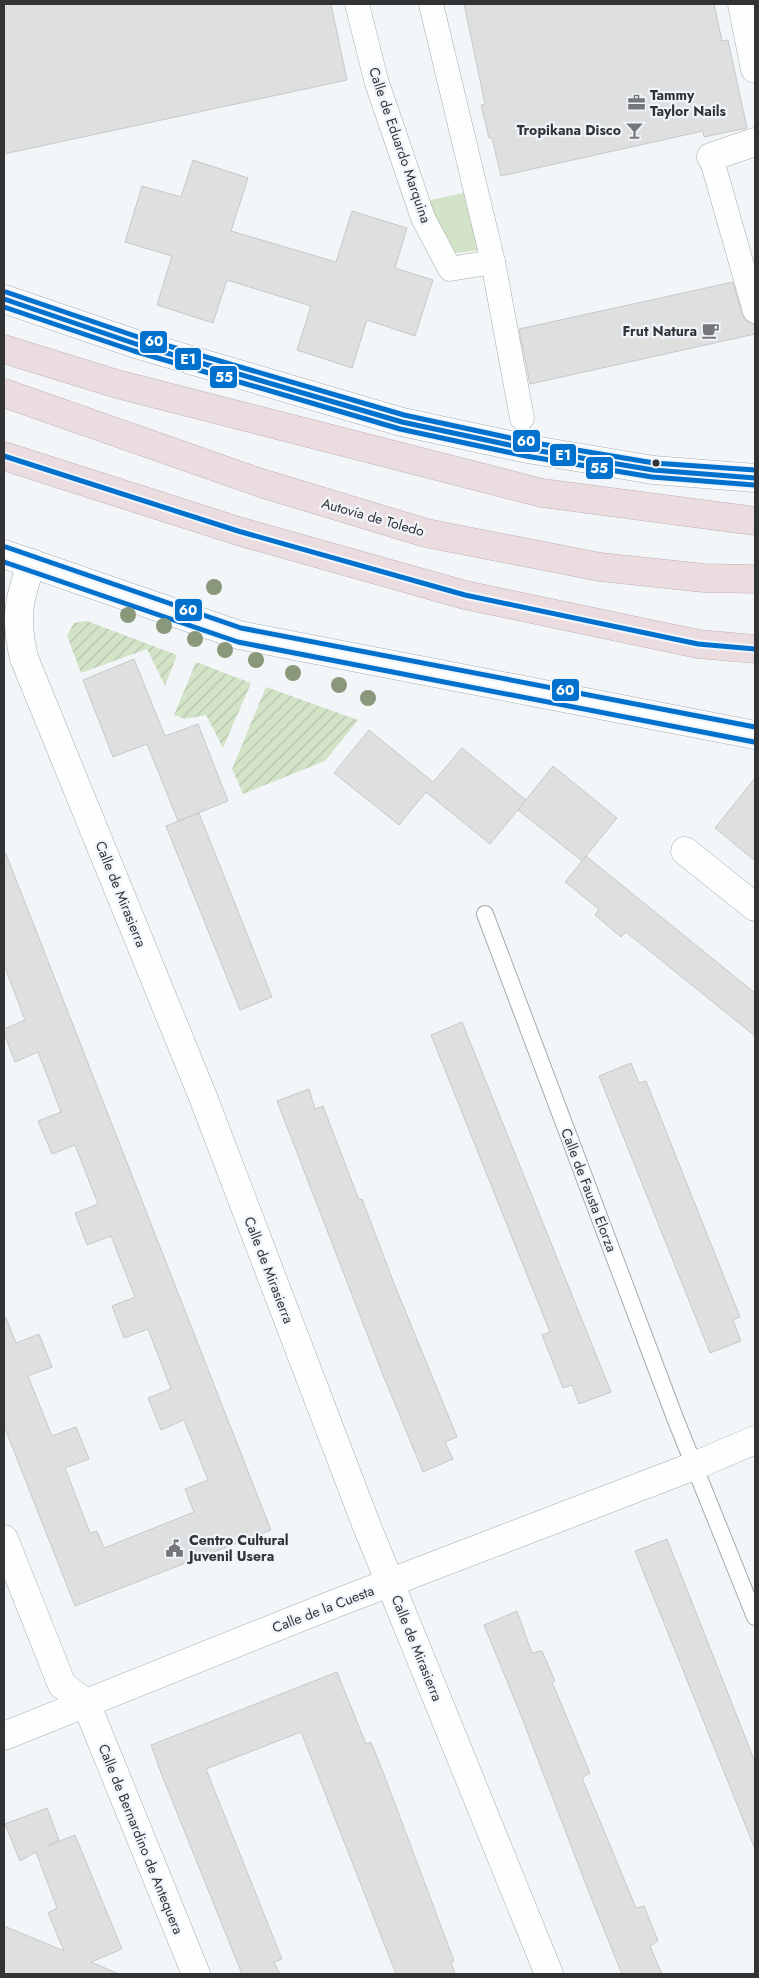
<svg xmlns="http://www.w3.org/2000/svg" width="759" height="1978" viewBox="0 0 759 1978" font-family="Jost,sans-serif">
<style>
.park{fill:#d3e3c8}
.garden{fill:url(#garden-furrows)}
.building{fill:#dedfdf;stroke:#c8c8c9}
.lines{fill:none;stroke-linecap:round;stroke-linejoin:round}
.service-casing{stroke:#a8aaad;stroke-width:18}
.pedestrian-casing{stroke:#a8aaad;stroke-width:25}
.minor-casing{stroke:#a8aaad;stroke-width:29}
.motorway-casing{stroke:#c0b0b4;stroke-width:29}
.service{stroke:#fdfefe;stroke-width:16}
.pedestrian{stroke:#fdfefe;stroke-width:24}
.minor{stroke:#fdfefe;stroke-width:28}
.motorway{stroke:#ebdcdf;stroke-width:28}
.bus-1-casing{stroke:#f1f5fb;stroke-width:9}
.bus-2-casing{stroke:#f1f5fb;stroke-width:9}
.bus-3-casing{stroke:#f1f5fb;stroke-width:9}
.bus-1{stroke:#0072ce;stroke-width:5}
.bus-2{stroke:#0072ce;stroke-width:5}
.bus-3{stroke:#0072ce;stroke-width:5}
.tree{fill:#89987a}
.bus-dot{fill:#313335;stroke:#f1f5fb;stroke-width:2}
.labels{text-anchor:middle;stroke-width:4.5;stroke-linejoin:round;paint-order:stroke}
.poi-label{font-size:14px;font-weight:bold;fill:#313335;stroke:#f1f5fb;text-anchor:start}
.street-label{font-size:14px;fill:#313335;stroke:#f1f5fb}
.line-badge{stroke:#f1f5fb;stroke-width:2}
.badge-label{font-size:14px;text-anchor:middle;font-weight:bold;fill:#fff}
</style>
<defs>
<pattern id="garden-furrows" width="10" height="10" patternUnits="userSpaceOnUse" patternTransform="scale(1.25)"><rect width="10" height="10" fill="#d3e3c8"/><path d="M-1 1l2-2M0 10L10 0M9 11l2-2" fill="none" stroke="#b6c3ac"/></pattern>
</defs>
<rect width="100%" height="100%" fill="#f3f6f9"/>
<path class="park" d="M468 192 481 250 455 253 426 201Z"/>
<g class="garden">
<path d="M87 621 177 655 165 686 147 649 81 673 67 636 74 623Z"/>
<path d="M196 662 251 683 223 748 206 715 185 719 174 715Z"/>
<path d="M266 687 358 720 325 761 243 794 232 769Z"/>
</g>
<g class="building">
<path d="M4 4H331L347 80 4 154Z"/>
<path d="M464 4H714L722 41 728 40 747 128 704 137 703 131 501 176 492 138H489L481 105 485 104Z"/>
<path d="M193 160 248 178 231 231 336 262 352 211 407 228 395 268 433 280 415 336 367 320 352 368 297 350 311 306 227 280 213 323 157 305 172 256 125 242 142 186 181 197Z"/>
<path d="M733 282 742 315 746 321 755 324V334L530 384 519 329Z"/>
<path d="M134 659 165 736 198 724 228 801 178 821 147 744 113 757 83 680Z"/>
<path d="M369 730 433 782 462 748 526 800 490 844 426 792 399 825 334 773Z"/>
<path d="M553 766 617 818 582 861 518 810Z"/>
<path d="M755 778V861L715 828Z"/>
<path d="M199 813 272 997 240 1010 166 826Z"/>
<path d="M4 854H6L271 1530 75 1606 4 1426V1318H6L16 1343 39 1334 52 1367 28 1376 52 1436 76 1427 89 1459 65 1468 90 1533 97 1531 104 1548 194 1512 185 1489 208 1480 184 1420 161 1430 148 1398 171 1389 148 1329 124 1338 112 1306 135 1297 111 1236 87 1245 75 1213 98 1204 75 1145 52 1154 38 1121 61 1112 38 1052 15 1062 4 1033V1029L25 1020 4 965Z"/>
<path d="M586 856 755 993V1036L626 932 621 937 595 915 599 909 565 882Z"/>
<path d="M462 1022 611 1392 579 1404 572 1385 563 1388 542 1335 550 1332 431 1035Z"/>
<path d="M631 1063 639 1083 646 1081 740 1317 733 1320 741 1341 710 1353 599 1076Z"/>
<path d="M309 1089 315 1109 323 1106 359 1200 362 1199 393 1281 457 1437 445 1442 453 1459 423 1472 383 1375 277 1101Z"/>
<path d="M667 1539 755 1762V1849L635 1551Z"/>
<path d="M517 1611 532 1653 542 1651 555 1681 552 1682 590 1773 582 1778 636 1908 644 1906 658 1941 650 1946 662 1974H622L590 1895 520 1713 484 1625Z"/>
<path d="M337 1672 366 1744 371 1742 383 1772 454 1961 451 1962 455 1974H396L301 1732 206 1769 282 1959 274 1962 280 1974H242L161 1773 151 1745Z"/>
<path d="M47 1808 59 1840 47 1846 75 1835 122 1949 91 1962 119 1974H4V1926L64 1951 48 1913 57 1908 36 1852 20 1861 5 1824Z"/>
</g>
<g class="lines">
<defs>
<path id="service" d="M485 914 675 1418 755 1617"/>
<g id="pedestrian">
<path d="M357 4 376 80 423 218 450 269 493 262"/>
<path d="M431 4 493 262 522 418"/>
<path d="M711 157 755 311"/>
</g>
<g id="minor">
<path d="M742 4 755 69"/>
<path d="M711 157 755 142"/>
<path d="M4 299 136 344 402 422 528 449 653 470 755 478"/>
<path d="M4 554 239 635 755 735"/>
<path d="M32 563C18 599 15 620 24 658L203 1097 366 1524 549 1974"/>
<path d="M685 851 755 907"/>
<path d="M4 1539 62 1685 86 1703 196 1974"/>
<path d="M4 1736 334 1604 694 1466 755 1440"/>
</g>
<g id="motorway">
<path d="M4 349 117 384 542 493 755 521"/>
<path d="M4 393 261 483 426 533 600 567 704 578 755 579"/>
<path d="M4 456 238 531 465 595 698 644 755 649"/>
</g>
</defs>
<use href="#service" class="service-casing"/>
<use href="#pedestrian" class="pedestrian-casing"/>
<use href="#minor" class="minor-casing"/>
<use href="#motorway" class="motorway-casing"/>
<use href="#service" class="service"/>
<use href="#pedestrian" class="pedestrian"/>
<use href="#minor" class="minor"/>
<use href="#motorway" class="motorway"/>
<defs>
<g id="bus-1">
<path d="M4 299 136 344 402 422 528 449 653 470 755 478"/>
<path d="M4 456 238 531 465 595 698 644 755 649"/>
</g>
<g id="bus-2">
<path d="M4 307 134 351 400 429 526 456 652 477 754 485"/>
<path d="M4 562 238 642 754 742"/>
</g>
<g id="bus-3">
<path d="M6 292 138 337 404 415 529 442 654 463 755 470"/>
<path d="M6 547 241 628 755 727"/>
</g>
</defs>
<use href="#bus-1" class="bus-1-casing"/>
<use href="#bus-2" class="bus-2-casing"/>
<use href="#bus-3" class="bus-3-casing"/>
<use href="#bus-1" class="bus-1"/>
<use href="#bus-2" class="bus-2"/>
<use href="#bus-3" class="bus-3"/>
</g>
<g class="tree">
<circle cx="214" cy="587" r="8"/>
<circle cx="128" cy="615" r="8"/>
<circle cx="164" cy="626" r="8"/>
<circle cx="195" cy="639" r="8"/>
<circle cx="225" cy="650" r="8"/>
<circle cx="256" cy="660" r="8"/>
<circle cx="293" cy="673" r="8"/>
<circle cx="339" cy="685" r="8"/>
<circle cx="368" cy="698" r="8"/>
</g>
<defs>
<symbol id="office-bare" viewBox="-9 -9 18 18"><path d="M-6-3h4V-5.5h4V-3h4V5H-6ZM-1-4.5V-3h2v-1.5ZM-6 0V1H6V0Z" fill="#75777a" stroke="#f1f5fb" stroke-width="2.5" paint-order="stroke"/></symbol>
<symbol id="bar-bare" viewBox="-9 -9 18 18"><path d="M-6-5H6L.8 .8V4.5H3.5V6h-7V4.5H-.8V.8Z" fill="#75777a" stroke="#f1f5fb" stroke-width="2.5" paint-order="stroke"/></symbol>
<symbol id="cafe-bare" viewBox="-9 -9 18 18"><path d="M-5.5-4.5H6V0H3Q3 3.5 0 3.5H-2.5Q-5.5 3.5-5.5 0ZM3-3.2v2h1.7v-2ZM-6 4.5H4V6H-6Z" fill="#75777a" stroke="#f1f5fb" stroke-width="2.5" paint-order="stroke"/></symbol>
<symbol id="civic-bare" viewBox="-9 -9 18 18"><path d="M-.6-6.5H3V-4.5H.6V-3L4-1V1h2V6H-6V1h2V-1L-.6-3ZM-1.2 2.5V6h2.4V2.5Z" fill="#75777a" stroke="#f1f5fb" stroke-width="2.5" paint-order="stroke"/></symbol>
</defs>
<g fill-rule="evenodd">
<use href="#office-bare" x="624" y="90" width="25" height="25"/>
<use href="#bar-bare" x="622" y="118" width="25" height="25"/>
<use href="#cafe-bare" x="698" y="318" width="25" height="25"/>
<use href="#civic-bare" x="162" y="1536" width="25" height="25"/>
</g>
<circle class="bus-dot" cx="656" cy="463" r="4.5"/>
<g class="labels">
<g class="poi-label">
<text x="650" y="100">Tammy<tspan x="650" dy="16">Taylor Nails</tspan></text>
<text x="621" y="135" text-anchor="end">Tropikana Disco</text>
<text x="697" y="336" text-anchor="end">Frut Natura</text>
<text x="189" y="1545">Centro Cultural<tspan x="189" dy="16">Juvenil Usera</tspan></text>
</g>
<g class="street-label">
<text transform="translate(400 145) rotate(71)" y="5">Calle de Eduardo Marquina</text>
<text transform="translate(373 517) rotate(16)" y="5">Autovía de Toledo</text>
<text transform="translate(121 894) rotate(68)" y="5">Calle de Mirasierra</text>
<text transform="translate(589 1190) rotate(69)" y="5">Calle de Fausta Elorza</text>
<text transform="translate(269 1270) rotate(69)" y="5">Calle de Mirasierra</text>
<text transform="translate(323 1609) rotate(-21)" y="5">Calle de la Cuesta</text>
<text transform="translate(417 1648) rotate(68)" y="5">Calle de Mirasierra</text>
<text transform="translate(141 1839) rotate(68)" y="5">Calle de Bernardino de Antequera</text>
</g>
</g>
<g class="line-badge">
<rect x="139" y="330" width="29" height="24" rx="5" fill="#0072ce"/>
<rect x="174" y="347" width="28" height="24" rx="5" fill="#0072ce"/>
<rect x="209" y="365" width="29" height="24" rx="5" fill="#0072ce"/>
<rect x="512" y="429" width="29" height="24" rx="5" fill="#0072ce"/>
<rect x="549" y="443" width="28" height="24" rx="5" fill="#0072ce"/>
<rect x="585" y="456" width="29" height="24" rx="5" fill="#0072ce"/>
<rect x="174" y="598" width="29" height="24" rx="5" fill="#0072ce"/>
<rect x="551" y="678" width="29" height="24" rx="5" fill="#0072ce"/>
</g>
<g class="badge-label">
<text x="154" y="346">60</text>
<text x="188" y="364">E1</text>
<text x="224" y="382">55</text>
<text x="526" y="446">60</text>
<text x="563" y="460">E1</text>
<text x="599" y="473">55</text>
<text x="188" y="615">60</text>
<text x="565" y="695">60</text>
</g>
<rect width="759" height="1978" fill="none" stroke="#313335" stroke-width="10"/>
</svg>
